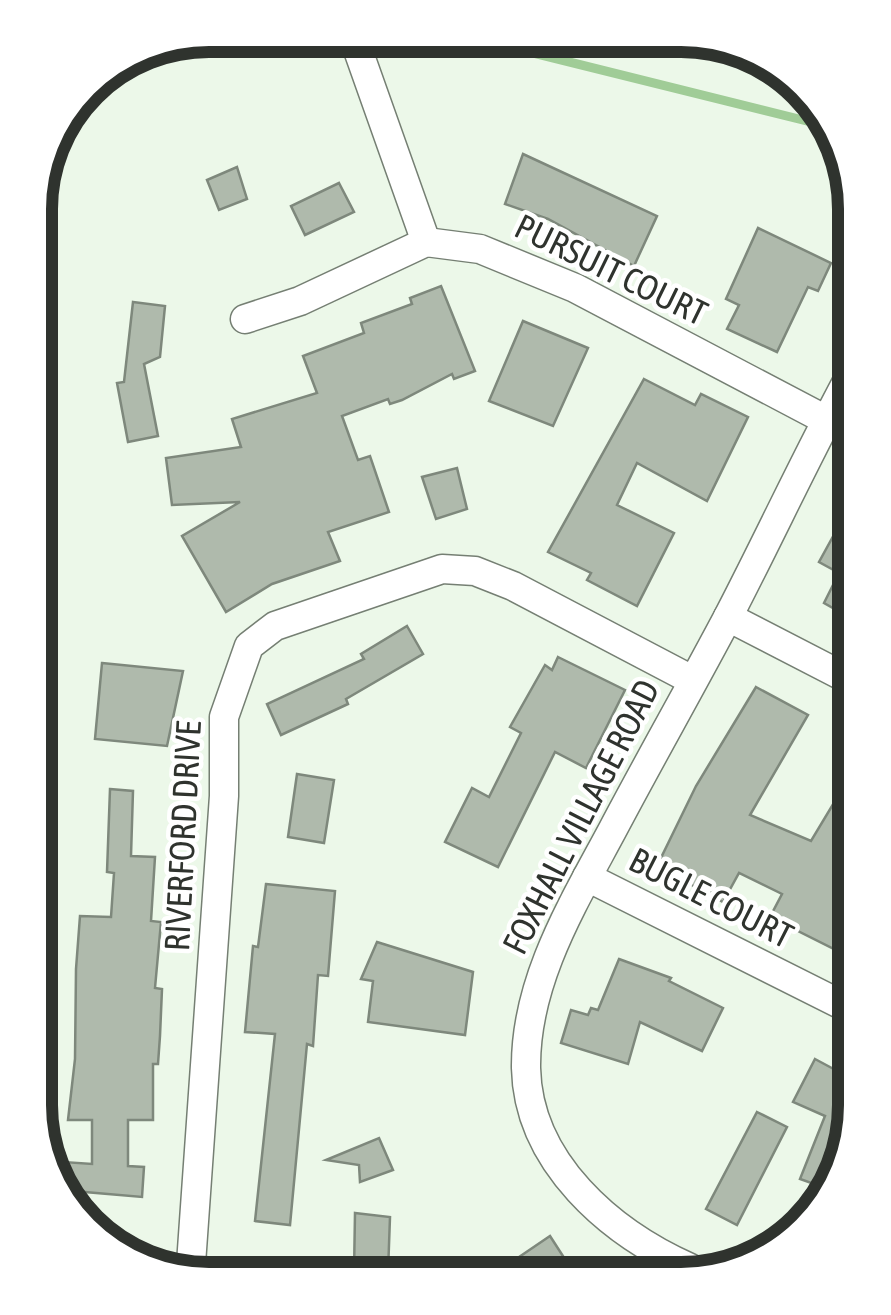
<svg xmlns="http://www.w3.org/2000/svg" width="891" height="1315" viewBox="0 0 891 1315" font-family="'Asap Condensed',sans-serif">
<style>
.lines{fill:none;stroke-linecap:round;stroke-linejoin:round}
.stream{stroke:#a0cc97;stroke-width:9}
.building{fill:#afbaac;stroke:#7e887c;stroke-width:2.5}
.minor-casing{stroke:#757f73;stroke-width:31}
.minor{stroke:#fff;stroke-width:28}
.labels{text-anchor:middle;stroke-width:9;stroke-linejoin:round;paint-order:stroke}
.street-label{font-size:35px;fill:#2f332e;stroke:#fff}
.rim{fill:none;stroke:#2f332e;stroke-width:12}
</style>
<rect width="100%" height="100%" fill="#ecf8e9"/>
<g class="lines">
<path class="stream" d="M490 37 501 45 831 127"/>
</g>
<g class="building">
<path d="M523 154 657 216 634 266 548 219 505 204Z"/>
<path d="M237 167 247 199 219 210 207 180Z"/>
<path d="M339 183 354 212 305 235 291 206Z"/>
<path d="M758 228 831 263 818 291 808 287 777 352 727 329 739 305 726 299Z"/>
<path d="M441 286 475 371 454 379 452 374 402 400 390 404 388 399 342 416 358 460 370 456 389 512 328 532 340 561 272 584 226 612 182 536 240 502 172 505 166 458 241 447 232 419 317 393 303 356 364 333 361 323 412 304 410 298Z"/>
<path d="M133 302 165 306 160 357 144 364 158 436 128 442 117 383 124 382Z"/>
<path d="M523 321 588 348 553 426 489 401Z"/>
<path d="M644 379 695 405 701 394 748 417 707 501 637 463 617 505 674 533 637 606 587 580 591 573 548 552Z"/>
<path d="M457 468 467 509 436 519 422 477Z"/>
<path d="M841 522 856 530V621L824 603 839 573 819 562Z"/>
<path d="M407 626 423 654 346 699 348 704 281 735 267 704 364 659 361 654Z"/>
<path d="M558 657 625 690 586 768 555 752 498 867 445 842 472 788 489 797 521 733 510 727 545 665 552 670Z"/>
<path d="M102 663 183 671 167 746 95 739Z"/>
<path d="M756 687 808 715 750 815 811 841 856 766V913L836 950 770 917 782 894 739 873 723 902 657 866 696 786Z"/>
<path d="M297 774 334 780 324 843 288 837Z"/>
<path d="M110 789 133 791 131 856 155 857 151 921 161 922 155 988 162 989 160 1036 158 1064H153V1120H128V1166L144 1167 142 1197 62 1190 64 1162 92 1164V1120H68L75 1059 76 969 80 916 111 917 114 873 107 872Z"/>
<path d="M266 884 335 891 328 976 318 975 313 1046 307 1044 290 1225 255 1221 275 1034 245 1032 253 946 258 947Z"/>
<path d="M377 942 473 972 465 1035 368 1022 373 981 361 979Z"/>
<path d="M619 959 671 978 669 981 723 1008 702 1051 640 1022 628 1064 561 1043 571 1010 588 1015 591 1008 598 1010Z"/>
<path d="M815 1059 841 1073 836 1082 856 1091V1117L831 1190 800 1179 825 1116 793 1102Z"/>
<path d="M757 1112 787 1127 737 1225 706 1209Z"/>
<path d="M379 1138 393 1170 360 1182 359 1165 326 1160Z"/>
<path d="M355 1213 390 1217 388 1273 354 1272Z"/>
<path d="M550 1236 572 1270 497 1272Z"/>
</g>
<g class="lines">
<defs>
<g id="minor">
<path d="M353 36 426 242"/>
<path d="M245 319 300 301 426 242 480 249 575 288 826 420"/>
<path d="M728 617 856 683"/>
<path d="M587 877 856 1012"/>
<path d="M690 1268C611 1233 528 1163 526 1068 525 981 573 904 613 829 651 757 691 687 729 615 772 532 811 447 856 365"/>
<path d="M190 1278 224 796V717L249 646 275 626 442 569 475 571 513 586 692 680"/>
</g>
</defs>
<use href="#minor" class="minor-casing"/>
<use href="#minor" class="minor"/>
</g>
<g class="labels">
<g class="street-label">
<text transform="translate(611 270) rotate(26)" y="12">PURSUIT COURT</text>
<text transform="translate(581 817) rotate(-63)" y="12">FOXHALL VILLAGE ROAD</text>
<text transform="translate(183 836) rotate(-87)" y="12">RIVERFORD DRIVE</text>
<text transform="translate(711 898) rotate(27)" y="12">BUGLE COURT</text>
</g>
</g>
<path d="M0 0H891V1315H0ZM209 52H681A157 157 0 0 1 838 209V1105A157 157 0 0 1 681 1262H209A157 157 0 0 1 52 1105V209A157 157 0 0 1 209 52Z" fill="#fff" fill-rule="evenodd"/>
<path class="rim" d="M209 52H681A157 157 0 0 1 838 209V1105A157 157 0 0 1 681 1262H209A157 157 0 0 1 52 1105V209A157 157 0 0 1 209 52Z"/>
</svg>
